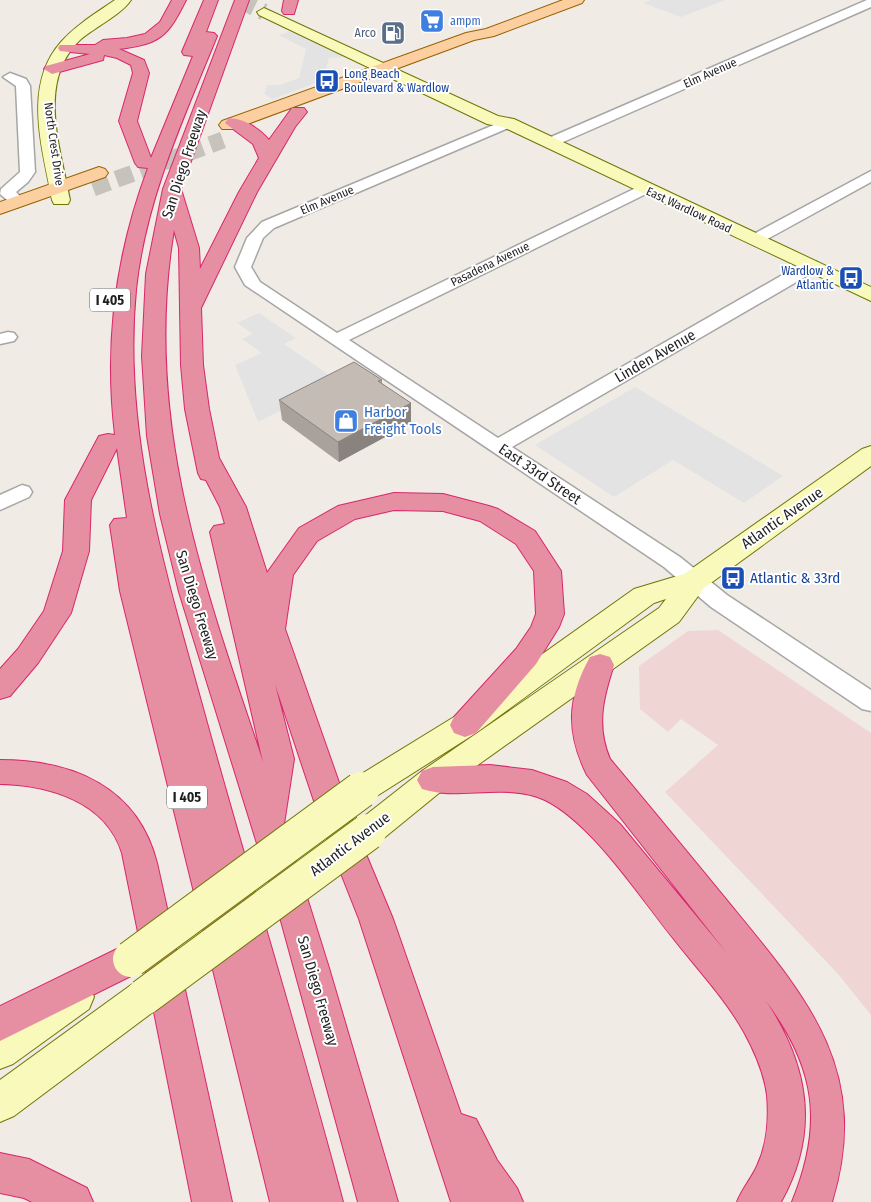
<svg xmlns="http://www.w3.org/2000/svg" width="871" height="1202" viewBox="0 0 871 1202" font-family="'Fira Sans Condensed',sans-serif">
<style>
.commercial{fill:#f0d5d5}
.parking{fill:#e3e3e3}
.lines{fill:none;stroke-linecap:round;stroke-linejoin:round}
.secondary-tunnel{stroke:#c6c3bd;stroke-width:17;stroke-dasharray:17 8;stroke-linecap:butt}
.primary-tunnel{stroke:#c6c3bd;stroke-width:17;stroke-dasharray:17 8;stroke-linecap:butt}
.street-casing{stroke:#a6a6a6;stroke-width:3}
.secondary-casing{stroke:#6f7606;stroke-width:2}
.primary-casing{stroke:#986002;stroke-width:2}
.highway-casing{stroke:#d9276c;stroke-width:2}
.street{fill:#fff;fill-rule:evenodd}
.secondary{fill:#f8f9ba;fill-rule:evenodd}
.primary{fill:#fbcf9f;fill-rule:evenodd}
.highway{fill:#e68ea2;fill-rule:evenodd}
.secondary-bridge-casing{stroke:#6f7606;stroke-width:38;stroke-linecap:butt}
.secondary-bridge{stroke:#f8f9ba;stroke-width:36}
.wall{fill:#a9a19c}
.shaded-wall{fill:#89837f}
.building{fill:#c4bbb5;stroke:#89837f}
.labels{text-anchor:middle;stroke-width:4;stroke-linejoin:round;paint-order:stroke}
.far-shop-label{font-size:12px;fill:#366cbe;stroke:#fff;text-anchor:start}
.far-service-label{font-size:12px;fill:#4e5e75;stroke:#fff;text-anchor:end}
.far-street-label{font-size:12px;fill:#1f1f1f;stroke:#fff}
.far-transit-label{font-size:12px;fill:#164399;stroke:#fff;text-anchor:start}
.shield{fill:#fff;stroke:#626262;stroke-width:1}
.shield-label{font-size:14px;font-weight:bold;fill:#1f1f1f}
.street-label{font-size:15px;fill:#1f1f1f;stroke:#fff}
.shop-label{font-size:15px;fill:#366cbe;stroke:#fff;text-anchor:start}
.transit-label{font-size:15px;fill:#164399;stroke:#fff;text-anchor:start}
</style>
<rect width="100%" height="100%" fill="#f0ece5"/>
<path class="commercial" d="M718 630 871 733V1015L839 975 665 792 718 745 681 719 668 732 640 709 639 666 688 631Z"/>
<g class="parking">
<path d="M651 0H725L681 17 643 3Z"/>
<path d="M292 31 346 57 329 58 325 72 334 76 273 99 264 94 267 85H280L299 78 306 49 279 35Z"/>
<path d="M259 313 296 338 284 344 338 381 258 422 235 365 262 353 242 339 253 334 237 323Z"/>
<path d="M635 387 783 476 744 503 673 460 614 497 535 445Z"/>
</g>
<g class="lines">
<path class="secondary-tunnel" d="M239 0 264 12"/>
<path class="primary-tunnel" d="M93 188 223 140"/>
<defs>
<g id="street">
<path d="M867 0H871V7L554 146 549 147 542 143 544 140Z"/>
<path d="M10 73 26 79 30 86 35 172 28 182 16 192 26 202 18 207 13 205 0 194 1 189 20 172 16 86 3 77Z"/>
<path d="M508 119 515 123 513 126 274 228 263 238 251 267 260 282 337 333 640 186H650L653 189 650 192 349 340 498 438 805 262H817L819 266 817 270 512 447 680 557 727 595 871 690V711L862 709 711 607 664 567 245 285 235 267 247 238 262 222Z"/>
<path d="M871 171V182L760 243 754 245 746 240 748 237Z"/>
<path d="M8 332 14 333 17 337 14 341 0 344V334Z"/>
<path d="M22 485 29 487 32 492 29 497 0 510V495Z"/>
</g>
<g id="secondary">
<path d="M115 0H131C121 15 95 27 80 40 36 82 61 149 70 200L68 204H54L52 200C43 149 22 86 61 42 76 25 96 13 115 0Z"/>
<path d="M264 8 498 116 514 119 871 287V301L503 127 487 124 259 15 257 12Z"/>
<path d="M871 446V466L704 588 679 622 444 789 379 842 368 846 357 842 352 832 357 822 422 771 659 608 666 599 654 603 476 733 372 799 361 803 350 799 345 790 350 781 454 717 634 589 684 574 862 449Z"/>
<path d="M76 980 89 985 94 997 89 1009 13 1064 0 1069V1029L63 985Z"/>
<path d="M144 980 157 985 162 997 157 1009 14 1116 0 1122V1080L131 985Z"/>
</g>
<g id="primary">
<path d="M563 0H584L582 3 494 36 474 40 234 129H222L219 125 222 121 466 33 486 29Z"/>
<path d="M99 167 105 169 108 173 105 177 0 214V202Z"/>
</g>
<g id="highway">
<path d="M172 0H186C168 36 161 44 119 49L144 60 149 73 137 121 151 158 193 56 184 55 182 52 204 0H218L206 32 214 33 217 36C184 117 145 201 136 290 122 434 166 574 204 712 249 876 300 1038 343 1202H270L120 591 110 525 114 519 127 518 117 448 91 500 89 551 71 613 38 663 10 696 0 699V669L18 649 44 611 63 551 65 500 99 436 108 434 115 435C104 344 116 253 148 168L138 167 135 163 119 121 133 73 131 65 117 58 104 55 103 60 52 74 44 69 46 66 90 54 60 51 58 48 60 45H95L103 40 127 38 145 34 160 22Z"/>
<path d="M235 0H249L181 189 199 248 200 269 239 192 259 158 253 144 225 123 228 119C241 116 261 130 269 140L292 108H304L307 112 295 127 257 192 201 308 203 365 209 409 219 458 246 507 267 573 299 528 338 506 394 493 443 494 489 506 498 509 535 531 561 571 564 614 559 627 536 664 476 733 465 737 454 733 450 725 454 717 516 649 531 627 536 614 534 571 516 544 480 521 443 511 394 510 355 519 317 541 293 575 285 629 355 828 393 919 461 1114 476 1119 497 1160 517 1188 523 1202H451L359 919 323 828 275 684 294 759 284 824 329 968 398 1202H358L281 921 179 592 160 514 147 436 142 356 146 274 163 189ZM174 230 179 248 181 365 185 409 198 473 201 479 206 480 220 507 225 524 214 526 210 532 263 762C204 586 142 419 174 230Z"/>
<path d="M284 0H298L294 14H284L282 11Z"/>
<path d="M600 654 610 657 614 665C603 698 596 726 610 759 652 809 693 859 734 909 810 1001 871 1074 832 1202H792C824 1124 816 1068 766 1001 809 1066 820 1132 781 1202H737C742 1189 751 1179 757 1166 767 1145 769 1118 767 1095 764 1073 755 1052 744 1032 725 998 697 969 673 938 640 897 592 823 545 800 507 782 458 801 422 789L417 780 422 771 433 767 490 765 532 770 567 782 587 794 620 824 726 952 587 775C566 733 567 698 590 657Z"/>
<path d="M0 760C73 760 138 787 157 863L232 1202H192L145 967 143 970 0 1041V1006L119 948 131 943 141 947 122 853C106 801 48 785 0 784Z"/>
<path d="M0 1153 29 1159 87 1188 93 1202H32L24 1198 0 1193Z"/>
</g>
</defs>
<use href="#street" class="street-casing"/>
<use href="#secondary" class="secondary-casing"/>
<use href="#primary" class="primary-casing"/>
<use href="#highway" class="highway-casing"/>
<use href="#street" class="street"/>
<use href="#secondary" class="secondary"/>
<use href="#primary" class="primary"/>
<use href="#highway" class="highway"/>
<defs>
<g id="secondary-bridge">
<path d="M131 959 361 790"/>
<path d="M144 997 368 832"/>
</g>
</defs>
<use href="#secondary-bridge" class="secondary-bridge-casing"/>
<use href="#secondary-bridge" class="secondary-bridge"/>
</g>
<path class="wall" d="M382 380V384L411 423 339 462 282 420 279 400Z"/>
<path class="shaded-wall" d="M411 403V423L339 462 338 442Z"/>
<path class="building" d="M354 362 382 380 378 381 411 403 338 442 279 400Z"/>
<defs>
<symbol id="supermarket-square" viewBox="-11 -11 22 22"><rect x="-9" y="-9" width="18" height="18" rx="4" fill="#3f7fe0" stroke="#fff"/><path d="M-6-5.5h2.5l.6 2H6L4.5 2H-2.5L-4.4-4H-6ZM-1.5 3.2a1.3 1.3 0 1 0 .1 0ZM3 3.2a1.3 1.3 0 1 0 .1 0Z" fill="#fff"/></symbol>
<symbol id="fuel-square" viewBox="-11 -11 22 22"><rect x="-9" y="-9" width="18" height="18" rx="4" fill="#5c6f8a" stroke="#fff"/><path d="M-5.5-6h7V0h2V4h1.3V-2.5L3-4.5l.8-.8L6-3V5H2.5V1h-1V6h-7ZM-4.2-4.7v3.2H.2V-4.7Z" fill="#fff"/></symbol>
<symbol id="bus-square" viewBox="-11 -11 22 22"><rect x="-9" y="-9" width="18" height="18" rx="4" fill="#1a4fb4" stroke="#fff"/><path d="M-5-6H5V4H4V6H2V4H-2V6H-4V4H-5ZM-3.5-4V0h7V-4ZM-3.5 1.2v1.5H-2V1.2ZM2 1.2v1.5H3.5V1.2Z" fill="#fff"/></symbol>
<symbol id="shop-square" viewBox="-11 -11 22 22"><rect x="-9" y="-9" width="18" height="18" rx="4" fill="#3f7fe0" stroke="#fff"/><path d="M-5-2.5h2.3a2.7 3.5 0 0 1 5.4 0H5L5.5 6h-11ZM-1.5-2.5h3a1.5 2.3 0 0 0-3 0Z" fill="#fff"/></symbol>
</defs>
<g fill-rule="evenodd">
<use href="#supermarket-square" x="418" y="7" width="28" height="28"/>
<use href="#fuel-square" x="379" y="19" width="28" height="28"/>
<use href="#bus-square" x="313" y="67" width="28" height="28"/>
<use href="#bus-square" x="837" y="264" width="28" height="28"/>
<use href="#shop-square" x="332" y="407" width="28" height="28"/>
<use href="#bus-square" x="719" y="564" width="28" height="28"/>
</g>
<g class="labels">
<g class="far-shop-label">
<text x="450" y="25">ampm</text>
</g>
<g class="far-service-label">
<text x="376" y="37">Arco</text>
</g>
<g class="far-street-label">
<text transform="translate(710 73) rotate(-24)" y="4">Elm Avenue</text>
<text transform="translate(54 144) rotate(82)" y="4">North Crest Drive</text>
<text transform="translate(327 200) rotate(-23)" y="4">Elm Avenue</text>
<text transform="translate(689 210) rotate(25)" y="4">East Wardlow Road</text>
<text transform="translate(490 264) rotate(-26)" y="4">Pasadena Avenue</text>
</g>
<g class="far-transit-label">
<text x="344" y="78">Long Beach<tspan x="344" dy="14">Boulevard &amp; Wardlow</tspan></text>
<text x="834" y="275" text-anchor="end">Wardlow &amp;<tspan x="834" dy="14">Atlantic</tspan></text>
</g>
<g class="shield">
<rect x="90" y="288.5" width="40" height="23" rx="4"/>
<rect x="167" y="785.5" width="40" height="23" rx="4"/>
</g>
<g class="shield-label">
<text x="110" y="305">I 405</text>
<text x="187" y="802">I 405</text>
</g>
<g class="street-label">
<text transform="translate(184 164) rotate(-72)" y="5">San Diego Freeway</text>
<text transform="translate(655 356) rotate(-30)" y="5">Linden Avenue</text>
<text transform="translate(540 474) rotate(34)" y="5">East 33rd Street</text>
<text transform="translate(782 518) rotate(-35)" y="5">Atlantic Avenue</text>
<text transform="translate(197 605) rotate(73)" y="5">San Diego Freeway</text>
<text transform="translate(350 844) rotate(-37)" y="5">Atlantic Avenue</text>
<text transform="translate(318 991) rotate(74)" y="5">San Diego Freeway</text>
</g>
<g class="shop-label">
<text x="364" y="417">Harbor<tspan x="364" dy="17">Freight Tools</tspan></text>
</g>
<g class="transit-label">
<text x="750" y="583">Atlantic &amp; 33rd</text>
</g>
</g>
</svg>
